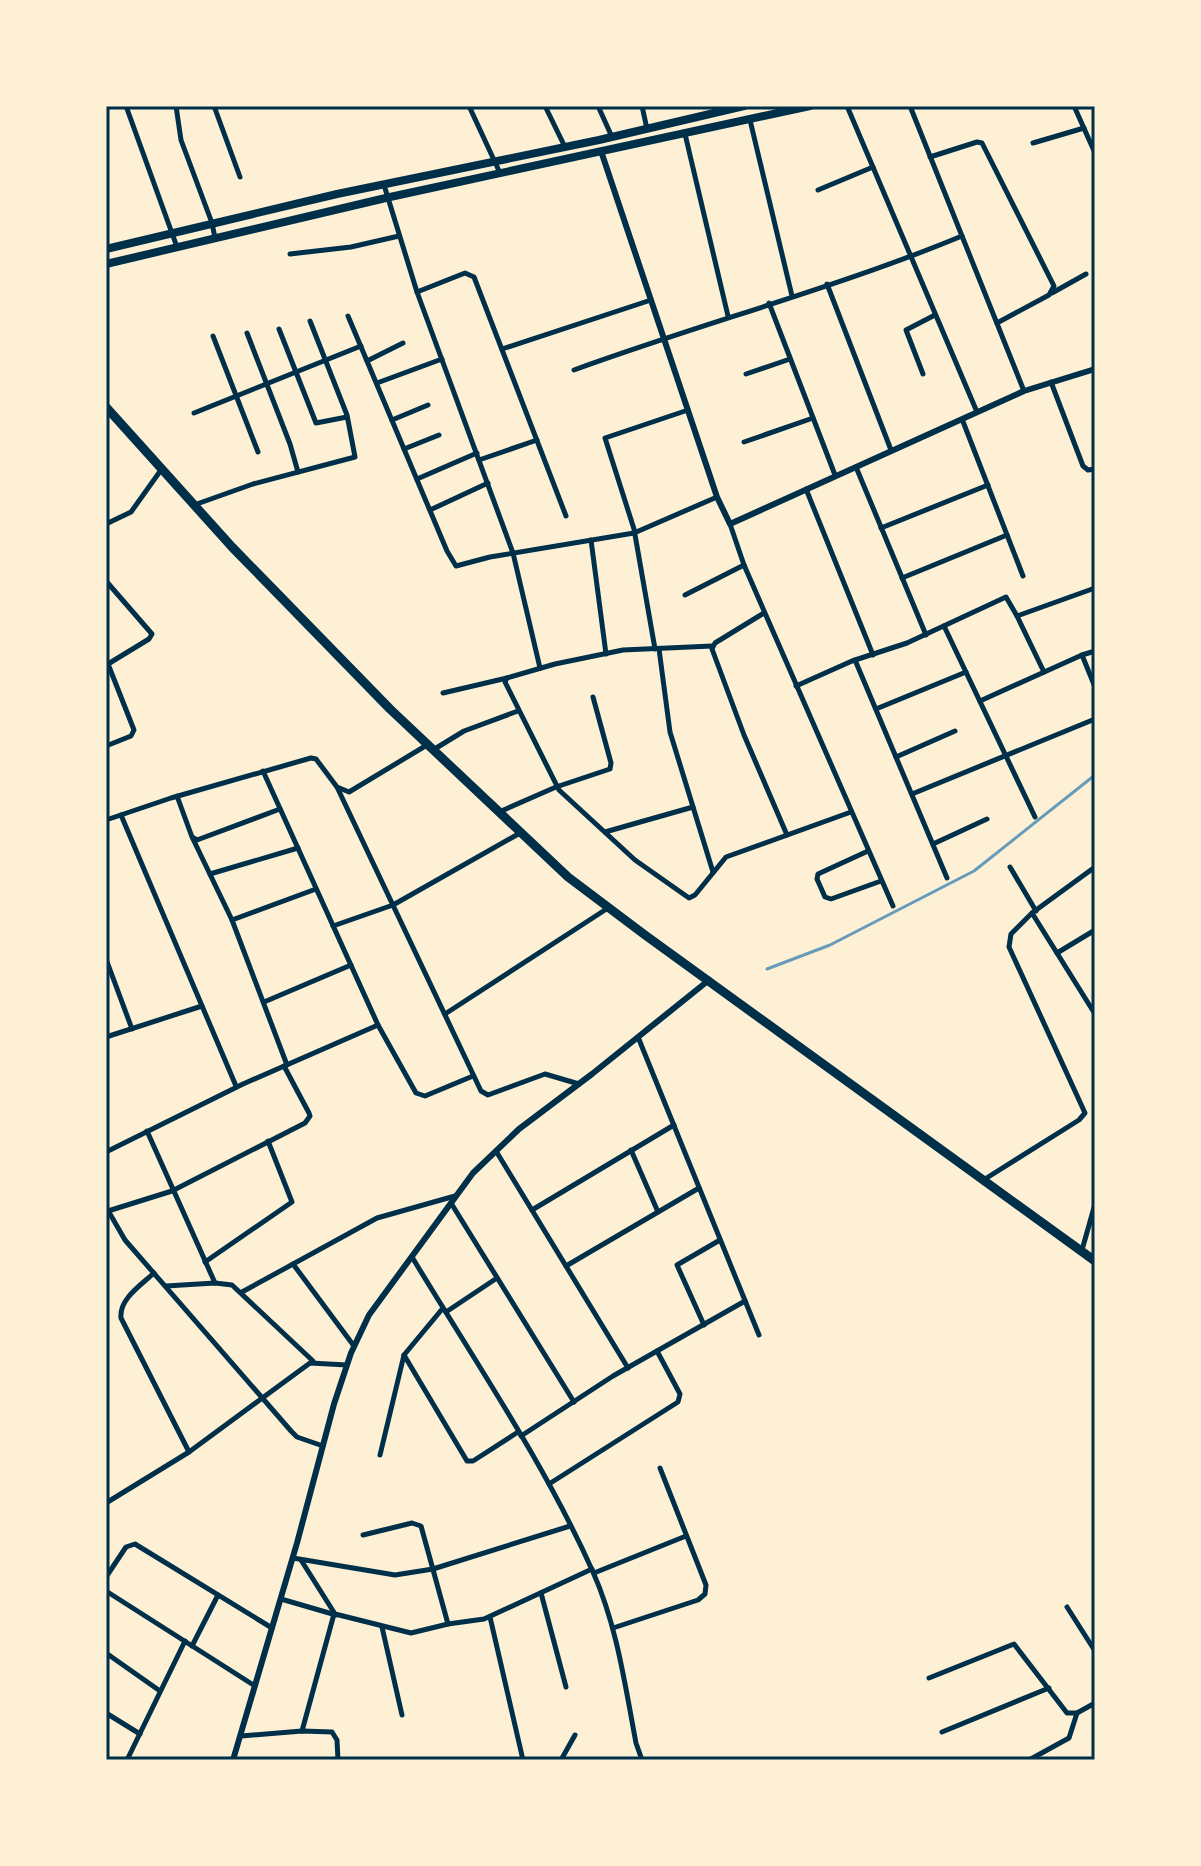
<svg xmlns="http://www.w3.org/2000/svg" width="1201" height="1866" viewBox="0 0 1201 1866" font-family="Manrope,sans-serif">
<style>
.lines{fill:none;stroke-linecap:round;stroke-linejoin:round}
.stream{stroke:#669bbc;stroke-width:3}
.minor{stroke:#003049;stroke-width:5}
.tertiary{stroke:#003049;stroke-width:6}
.primary{stroke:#003049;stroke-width:8}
.trunk{stroke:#003049;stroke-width:9}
.neatline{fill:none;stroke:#003049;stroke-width:3}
</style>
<rect width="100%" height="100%" fill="#fdf0d5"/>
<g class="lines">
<path class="stream" d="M767 969 830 945 974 871 1095 775"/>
<g class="minor">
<path d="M126 106 177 247"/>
<path d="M176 106 181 140 212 223 215 238"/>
<path d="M214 106 240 177"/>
<path d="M469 106 500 173"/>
<path d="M545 106 565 147"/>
<path d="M598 106 612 137"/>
<path d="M642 106 647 129"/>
<path d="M847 106 977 412"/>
<path d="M910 106 1024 391"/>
<path d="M1074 106 1095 153"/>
<path d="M750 120 792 296"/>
<path d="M685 134 728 316"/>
<path d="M1033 143 1084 128"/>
<path d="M930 157 977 142 982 143 1054 286 1049 295 997 323"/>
<path d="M384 185 417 292 513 553 540 668"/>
<path d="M818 190 873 167"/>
<path d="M290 254 351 247 399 236"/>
<path d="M827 284 891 450"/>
<path d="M417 292 465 273 474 277 566 516"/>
<path d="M1052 293 1086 274"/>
<path d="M769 303 835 475"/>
<path d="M348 316 447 551 456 566 490 557 634 533 717 497"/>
<path d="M279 329 316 423 347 417"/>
<path d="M247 333 290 444 298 472"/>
<path d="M213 336 258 452"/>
<path d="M502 349 651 300"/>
<path d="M367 361 403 343"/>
<path d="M574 370C703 323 836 288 962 236"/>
<path d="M746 374 790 359"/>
<path d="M923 374 906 330 935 315"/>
<path d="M1051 382 1083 466 1088 470 1095 469"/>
<path d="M377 383 442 359"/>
<path d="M194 413 361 346"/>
<path d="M962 419 1023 576"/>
<path d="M392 420 428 405"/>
<path d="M744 442 813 418"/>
<path d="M404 449 439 435"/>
<path d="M479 460 537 440"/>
<path d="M856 467 926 635"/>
<path d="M417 479 477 453"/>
<path d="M806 489 873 655"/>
<path d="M194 505 253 484 355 457 347 415 310 321"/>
<path d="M430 510 488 483"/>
<path d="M106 524 131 512 161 470"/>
<path d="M730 524 744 565 893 906"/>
<path d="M881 528 988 485"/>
<path d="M591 540 606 654"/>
<path d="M902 578 1007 535"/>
<path d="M106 581 152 634 149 639 108 664 134 730 131 736 106 746"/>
<path d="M685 595 744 565"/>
<path d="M764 613 715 643 712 649 744 735 787 835"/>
<path d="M1017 616 1044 672"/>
<path d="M944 626 1035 817"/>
<path d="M712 646 623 650 555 664 507 678 505 682 559 790 635 860 689 898 695 895 726 857 851 812"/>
<path d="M655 649 634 529 605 438 688 410"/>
<path d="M659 649 670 732 713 872"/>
<path d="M1095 651 1082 655 1095 687"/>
<path d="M855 660 947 878"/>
<path d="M796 686 852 661 907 643 1006 597 1017 616 1095 588"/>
<path d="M443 693 507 678"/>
<path d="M980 701 1082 655"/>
<path d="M876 709 966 672"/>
<path d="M433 750 464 731 518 711"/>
<path d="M896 757 955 731"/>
<path d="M263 771 378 1025 416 1093 425 1096 473 1076"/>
<path d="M337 787 481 1091 488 1095 545 1074 579 1084"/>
<path d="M912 794 1095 719"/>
<path d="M177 796 192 837 197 840 280 809"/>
<path d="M499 812 556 787 610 769 611 763 593 697"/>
<path d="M121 815 236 1086"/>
<path d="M106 820 171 798 311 758 316 759 337 787 349 792 427 745"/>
<path d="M605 832 693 807"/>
<path d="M193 839 232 920 316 889"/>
<path d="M933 844 987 819"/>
<path d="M868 851 818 874 817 879 825 897 831 899 881 881"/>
<path d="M1010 867 1036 911"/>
<path d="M1095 867 1032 913 1095 1014"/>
<path d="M210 874 298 848"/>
<path d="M232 920 287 1065"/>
<path d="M333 926 393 905 520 833"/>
<path d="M1057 953 1095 930"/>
<path d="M106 959 132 1029"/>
<path d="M264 1002 351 965"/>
<path d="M445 1014 608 908"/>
<path d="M106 1037 202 1006"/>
<path d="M638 1037 759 1335"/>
<path d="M147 1131 215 1283"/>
<path d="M631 1150 658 1212"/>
<path d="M496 1151 628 1368"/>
<path d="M106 1152 243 1084 378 1025"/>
<path d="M985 1179 1079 1120 1085 1113 1009 947 1011 934 1032 913"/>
<path d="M451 1203 574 1402"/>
<path d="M106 1207 125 1240 291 1431 297 1437 323 1446"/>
<path d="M532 1210 674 1125"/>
<path d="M108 1211 172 1191 305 1123 310 1116 309 1113 284 1066"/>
<path d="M1082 1250 1095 1204"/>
<path d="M412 1257C474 1360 544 1462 593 1572 617 1626 625 1685 636 1743L642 1760"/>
<path d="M205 1262 292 1202 268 1141"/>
<path d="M293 1264 354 1346"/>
<path d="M566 1266 699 1188"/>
<path d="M154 1273C141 1285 119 1299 121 1318L189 1452"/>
<path d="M166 1286 215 1283 232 1285 313 1361"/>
<path d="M242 1292 377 1218 455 1196"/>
<path d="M446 1312 497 1278"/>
<path d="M704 1325 677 1265 720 1240"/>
<path d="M404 1355 467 1461H473L518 1432"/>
<path d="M521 1436 613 1376 745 1301"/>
<path d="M380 1455 404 1355 443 1308"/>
<path d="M549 1484 678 1402 680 1394 657 1351"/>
<path d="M106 1503 189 1452 310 1363 347 1365"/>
<path d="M363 1535 412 1523 421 1526 448 1624"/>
<path d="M293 1558 395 1575 433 1569 570 1526"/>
<path d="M301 1560 335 1614 411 1633 448 1624 484 1619 592 1569"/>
<path d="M594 1573 686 1536"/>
<path d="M106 1577 126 1547 135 1544 272 1628"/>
<path d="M106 1591 255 1686"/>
<path d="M541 1593 566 1687"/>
<path d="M281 1599 336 1615"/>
<path d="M1067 1607 1095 1651"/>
<path d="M490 1617 523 1760"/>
<path d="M382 1627 402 1715"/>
<path d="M613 1628 698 1600 705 1594 706 1585 660 1468"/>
<path d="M192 1646 218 1595"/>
<path d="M106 1653 160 1691"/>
<path d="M929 1678 1014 1644 1067 1713H1077L1095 1703"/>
<path d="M106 1713 140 1734"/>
<path d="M302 1731 334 1614"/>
<path d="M942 1732 1049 1688"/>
<path d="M241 1736 302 1731 332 1732 337 1740 338 1760"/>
<path d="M127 1760 185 1641"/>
<path d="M561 1760 575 1735"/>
<path d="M1029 1760 1069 1738 1077 1713"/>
</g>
<g class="tertiary">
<path d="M601 151 717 497 730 524 1024 391 1095 369"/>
<path d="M233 1760 297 1543 334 1404 351 1353 369 1315 473 1173 519 1129 592 1074 709 980"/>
</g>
<g class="primary">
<path d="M106 249 337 194 599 140 744 106"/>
<path d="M106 264 390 197 810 106"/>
</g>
<path class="trunk" d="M106 407 232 547 390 709 568 877 645 935 1095 1261"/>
</g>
<rect width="1201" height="1866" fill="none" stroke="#fdf0d5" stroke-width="216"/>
<rect x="108" y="108" width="985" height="1650" class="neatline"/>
</svg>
